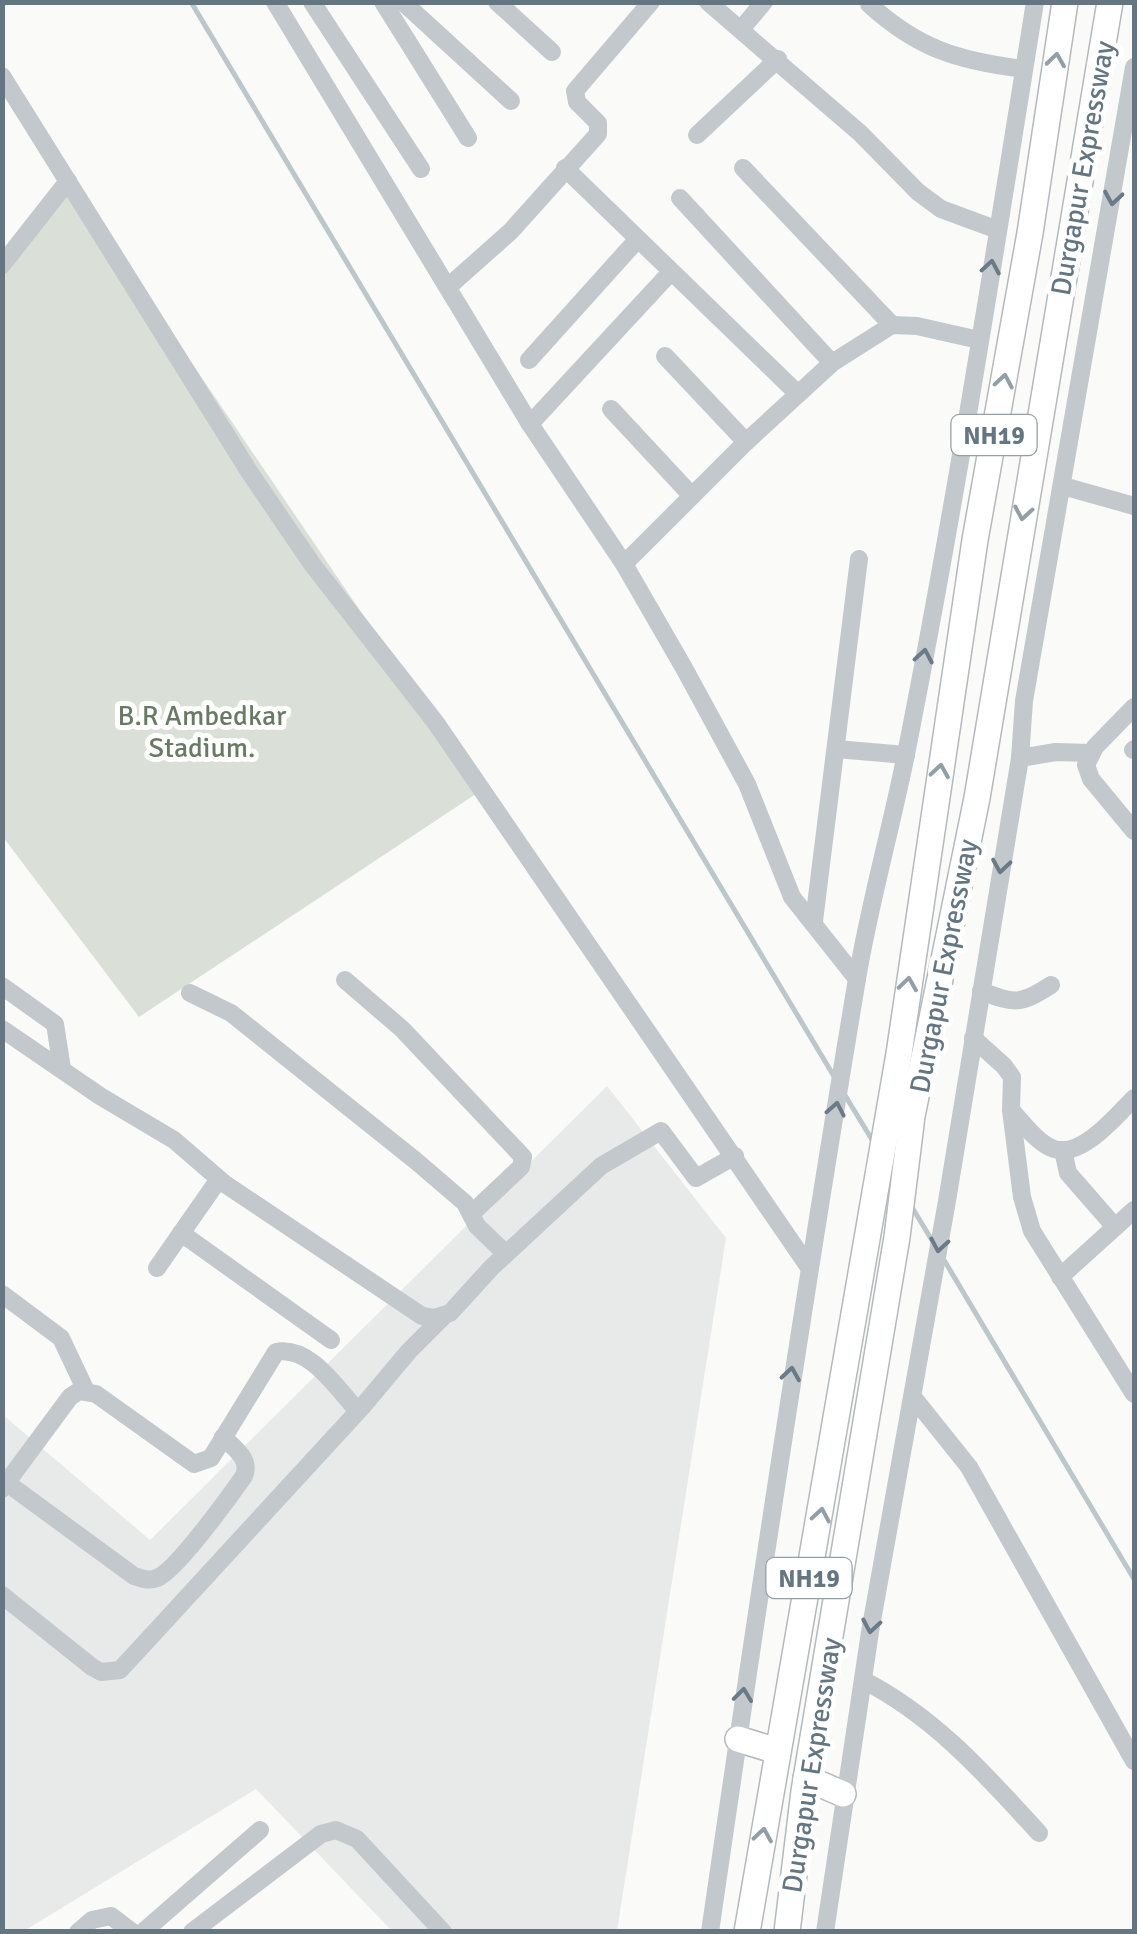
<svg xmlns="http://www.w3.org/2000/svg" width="1137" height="1934" viewBox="0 0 1137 1934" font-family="Signika,sans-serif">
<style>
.built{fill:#e8e9e9}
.green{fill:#dadfd7}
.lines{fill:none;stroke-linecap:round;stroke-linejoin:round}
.stream{stroke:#bbc7cb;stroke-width:5}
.highway-casing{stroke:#b4b9bd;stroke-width:28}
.minor{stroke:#c3c8cc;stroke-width:18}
.highway{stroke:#fff;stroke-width:25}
.oneway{stroke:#939fa8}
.oneway2{stroke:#6a7a87}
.labels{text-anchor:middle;stroke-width:10;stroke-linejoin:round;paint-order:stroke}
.shield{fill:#fff;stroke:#939fa8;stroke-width:2.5}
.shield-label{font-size:25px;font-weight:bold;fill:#657683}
.street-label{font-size:28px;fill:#657683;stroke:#fff}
.park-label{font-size:28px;fill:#687a64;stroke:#fff}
</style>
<rect width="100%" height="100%" fill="#fafaf8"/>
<path class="built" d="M607 1086 726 1238 617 1931H392L256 1789 24 1931H3L2 1414 150 1540Z"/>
<path class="green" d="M68 181 482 790 139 1017 3 837V254Z"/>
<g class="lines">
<g class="stream">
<path d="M191 2 835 1078"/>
<path d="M843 1092 874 1143"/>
<path d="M910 1204 933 1242"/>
<path d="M944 1260 1134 1579"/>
</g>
<defs>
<g id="highway">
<path d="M738 1739 777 1751"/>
<path d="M806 1778 843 1794"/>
<path d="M747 1932 899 1054 975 540 1030 233 1065 2"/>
<path d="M787 1932 804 1791 897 1237 912 1116 977 798 1110 2"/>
</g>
</defs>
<use href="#highway" class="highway-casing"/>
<g class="minor">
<path d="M275 2 530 424 624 564 684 668 747 784 792 897 857 979"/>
<path d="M312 2 421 169"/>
<path d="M383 2 468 138"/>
<path d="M403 2 511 101"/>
<path d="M497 2 552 52"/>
<path d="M708 2 860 133 918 192 941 209 998 230"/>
<path d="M869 4C918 49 959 61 1024 69"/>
<path d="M742 28 764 2"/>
<path d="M2 76 250 473 312 564 436 723 808 1266"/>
<path d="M697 135 778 59"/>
<path d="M565 168 798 394"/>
<path d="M743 168 892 325"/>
<path d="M680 198 832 363"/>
<path d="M2 265 68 181"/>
<path d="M448 287 511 231 598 134V123L577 102 575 91 651 2"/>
<path d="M665 356 746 442"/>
<path d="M529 360 637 240"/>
<path d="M611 409 692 496"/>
<path d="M530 424 670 273"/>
<path d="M1063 486 1134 506"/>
<path d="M624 564 746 442 832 363 892 325 917 326 979 340"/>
<path d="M1134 707 1095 747 1086 765 1091 779 1134 831"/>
<path d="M836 749 906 755"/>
<path d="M1133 750 1134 749"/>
<path d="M1020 758 1056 752 1091 753"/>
<path d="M814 921 859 559"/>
<path d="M345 980 402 1029 523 1157 521 1167 471 1214"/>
<path d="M2 986 55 1024 62 1069"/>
<path d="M981 991C1015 1004 1020 1005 1051 985"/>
<path d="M190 993 231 1013 416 1161 465 1203 477 1226 506 1254"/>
<path d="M2 1029 100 1096 174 1140 225 1184 422 1316 434 1318 450 1313 492 1267 601 1166 661 1131 696 1178 735 1156"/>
<path d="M973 1038 1004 1066 1012 1077 1011 1110 1022 1197 1032 1231 1134 1394"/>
<path d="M1011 1110C1023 1123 1037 1143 1054 1149 1082 1158 1116 1116 1134 1098"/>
<path d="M1063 1150 1068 1173 1115 1227"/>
<path d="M181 1233 331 1340"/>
<path d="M157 1268 219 1179"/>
<path d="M1060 1277 1134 1210"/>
<path d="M2 1294 61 1338 86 1391"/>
<path d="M913 1397 969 1467 1134 1761"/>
<path d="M7 1483 134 1576C143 1579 149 1581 157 1578 176 1571 230 1496 244 1476 251 1459 235 1449 223 1437"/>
<path d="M2 1489 70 1397 79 1391 96 1394 194 1464 211 1458 276 1352C310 1345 337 1389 358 1411"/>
<path d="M2 1595 92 1667 101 1672 120 1670 362 1407 409 1351 444 1316"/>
<path d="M863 1680C935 1717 985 1774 1039 1833"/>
<path d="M78 1932 92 1920 111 1916 132 1932"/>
<path d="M143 1932 260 1830"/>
<path d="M192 1932 321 1834 336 1830 357 1839 443 1932"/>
<path d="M710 1932C756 1614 804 1296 857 979 870 901 892 826 907 749 956 501 995 251 1035 2"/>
<path d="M825 1932 870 1632 947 1201 1020 758 1024 701 1134 67"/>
</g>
<use href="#highway" class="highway"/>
</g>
<defs><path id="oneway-chevron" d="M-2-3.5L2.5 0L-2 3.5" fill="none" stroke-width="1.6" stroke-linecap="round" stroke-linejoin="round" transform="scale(2.5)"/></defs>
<g class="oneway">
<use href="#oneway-chevron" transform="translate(1056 60) rotate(-82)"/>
<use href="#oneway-chevron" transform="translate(1004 381) rotate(-80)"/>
<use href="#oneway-chevron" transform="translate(1023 513) rotate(100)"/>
<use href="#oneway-chevron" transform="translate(940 771) rotate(-81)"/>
<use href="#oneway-chevron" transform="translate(908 984) rotate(-82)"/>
<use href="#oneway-chevron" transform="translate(821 1515) rotate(-80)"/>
<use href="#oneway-chevron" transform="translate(763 1835) rotate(-81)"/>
</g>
<g class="oneway2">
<use href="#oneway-chevron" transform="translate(1113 198) rotate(99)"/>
<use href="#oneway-chevron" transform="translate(991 267) rotate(-80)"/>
<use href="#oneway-chevron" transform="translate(924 656) rotate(-80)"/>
<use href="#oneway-chevron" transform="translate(1001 866) rotate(99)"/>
<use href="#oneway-chevron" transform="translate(836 1109) rotate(-79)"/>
<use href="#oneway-chevron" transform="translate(939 1245) rotate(100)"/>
<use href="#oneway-chevron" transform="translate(791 1374) rotate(-81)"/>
<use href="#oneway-chevron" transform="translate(871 1626) rotate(100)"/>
<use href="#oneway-chevron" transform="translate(743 1695) rotate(-83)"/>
</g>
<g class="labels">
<g class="shield">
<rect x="951.5" y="415" width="85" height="40" rx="8"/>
<rect x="766.5" y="1558" width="85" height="40" rx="8"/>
</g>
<g class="shield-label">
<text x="994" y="444">NH19</text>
<text x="809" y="1587">NH19</text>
</g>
<g class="street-label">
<text transform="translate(1082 168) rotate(-80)" y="10">Durgapur Expressway</text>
<text transform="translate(943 966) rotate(-79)" y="10">Durgapur Expressway</text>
<text transform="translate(811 1765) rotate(-81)" y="10">Durgapur Expressway</text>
</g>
<g class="park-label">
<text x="202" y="725">B.R Ambedkar<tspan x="202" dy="32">Stadium.</tspan></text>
</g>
</g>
<rect width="1137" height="1934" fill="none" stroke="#657683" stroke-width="10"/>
</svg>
